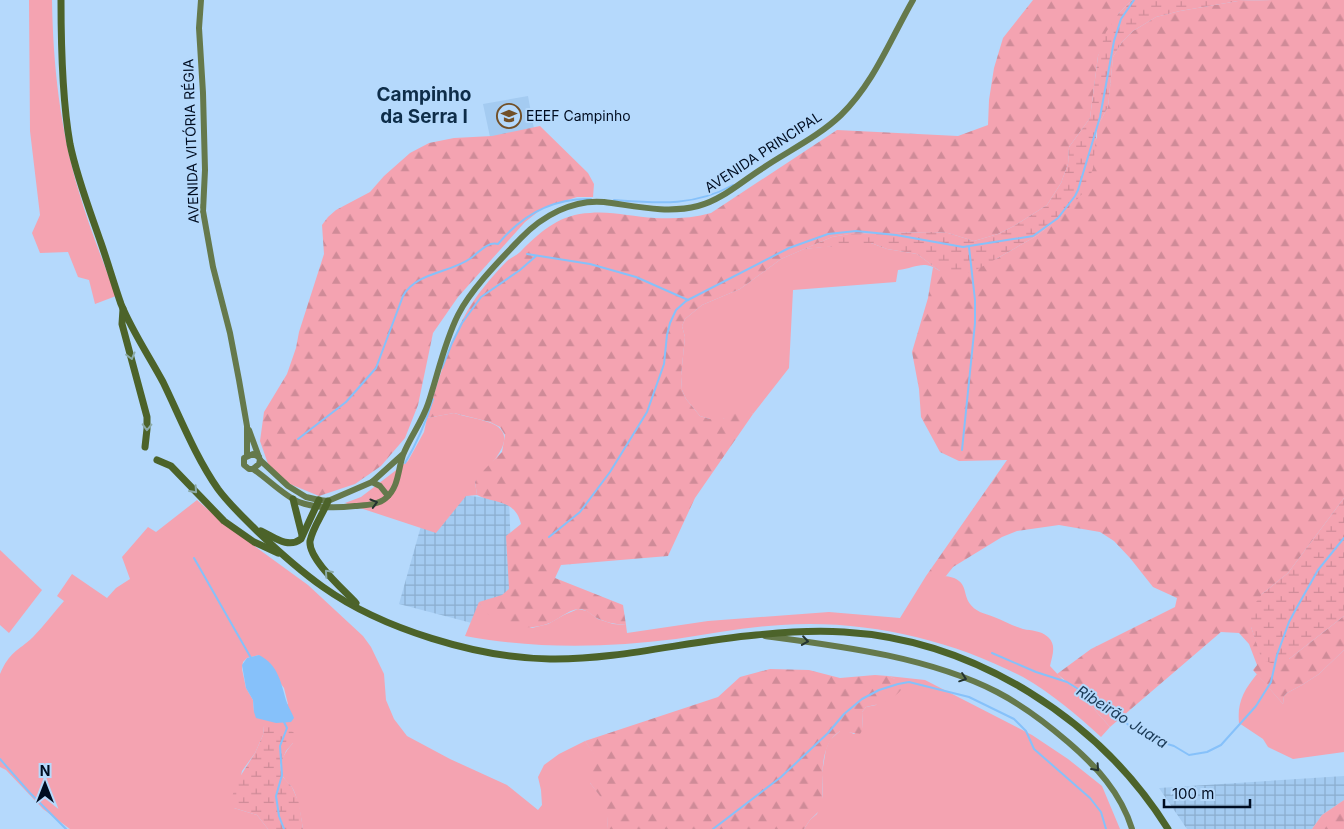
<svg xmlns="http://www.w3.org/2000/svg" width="1344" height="829" viewBox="0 0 1344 829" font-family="Inter,sans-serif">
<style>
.built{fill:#a4cbf1}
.industrial{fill:url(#industrial-grid)}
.grass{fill:#f4a3b1;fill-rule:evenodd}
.forest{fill:url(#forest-firs)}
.wetland{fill:url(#wetland-marsh)}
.water{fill:#86c1fa}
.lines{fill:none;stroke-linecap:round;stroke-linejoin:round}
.stream{stroke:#86c1fa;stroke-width:2}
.secondary{stroke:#65794c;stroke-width:6}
.primary{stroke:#4c632a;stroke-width:7}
.oneway{stroke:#8baaa8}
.oneway2{stroke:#233330}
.labels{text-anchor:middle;stroke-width:4;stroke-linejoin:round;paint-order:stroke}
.poi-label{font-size:14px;fill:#000d21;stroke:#b5d9fc;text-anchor:start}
.street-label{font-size:14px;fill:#000d21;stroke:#b5d9fc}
.water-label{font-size:15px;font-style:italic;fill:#193955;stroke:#b5d9fc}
.district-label{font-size:19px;font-weight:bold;fill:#0e2d49;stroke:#b5d9fc}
</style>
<defs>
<pattern id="industrial-grid" width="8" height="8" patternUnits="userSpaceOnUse" patternTransform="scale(1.25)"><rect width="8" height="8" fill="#a4cbf1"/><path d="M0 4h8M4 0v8" fill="none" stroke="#8badce"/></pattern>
<pattern id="forest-firs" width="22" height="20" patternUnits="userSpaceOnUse" patternTransform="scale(1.25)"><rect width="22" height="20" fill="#f4a3b1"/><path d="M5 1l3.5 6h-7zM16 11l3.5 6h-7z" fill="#cf8b98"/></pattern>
<pattern id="wetland-marsh" width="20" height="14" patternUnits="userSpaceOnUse" patternTransform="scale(1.25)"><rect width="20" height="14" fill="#f4a3b1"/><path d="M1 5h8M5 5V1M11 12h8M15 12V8" fill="none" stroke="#cf8b98"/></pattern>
</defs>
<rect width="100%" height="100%" fill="#b5d9fc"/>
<path class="built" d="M528 96 534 129 490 137 483 104Z"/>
<g class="industrial">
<path d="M456 494 509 501 513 597 510 633 399 604 421 526Z"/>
<path d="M1344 776V800L1322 815 1312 829H1187L1159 788Z"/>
</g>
<g class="grass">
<path d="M29 0H52C53 65 60 129 79 192 89 227 103 261 116 296L95 304 89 280 78 277 68 252 40 253 32 233 40 215 30 131Z"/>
<path d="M860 243H871L887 249 917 254 940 271C923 259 916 268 898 270L896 282 793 290 789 368 753 414 747 411 723 419H710L700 416 686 399 682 390 681 376 685 337 682 326 685 319 702 305 740 289 781 259 804 249Z"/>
<path d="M454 413C465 417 477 418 488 422 525 434 489 466 475 482L477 495 466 496 436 533 345 503 361 497 408 461 424 432 427 418Z"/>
<path d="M197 500 227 526 308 585 363 636 371 647 384 674 386 700 394 719 407 736 450 759 507 785 538 810 542 805 541 790 538 777 544 765 559 754 585 741 597 758 590 783 607 804 608 829H303C301 816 299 803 294 791 292 785 287 783 284 778 275 767 285 752 293 743L264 726 263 735 255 753 242 771 234 808 257 815 268 829H70L43 809 6 770 0 767V674C10 651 17 652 33 637 44 626 54 612 64 601L57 596 72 574 107 598 116 588 130 579 122 557 148 527 156 532ZM259 655 284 688 288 704 254 712 253 700 246 688 242 669 243 662 247 658Z"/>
<path d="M0 550 42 590 9 633 0 625Z"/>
<path d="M926 576C936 576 951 574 959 581 969 589 961 602 980 612 984 614 990 615 994 617 1004 621 1013 626 1023 629 1032 631 1040 630 1048 637 1057 645 1052 656 1050 666L1063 680 1076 689 1110 727 1101 737C1077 715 1051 693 1023 677 950 639 863 619 781 625 746 627 711 634 676 639 605 648 535 649 465 636L479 602 482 607 532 628 548 624 564 615 578 609 587 611 598 619 613 624 626 625 627 633 708 621 829 612 900 618Z"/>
<path d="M1344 650V752L1293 759 1268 747 1263 739 1239 723C1237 702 1244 690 1257 674L1283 704 1284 696 1287 693 1302 685 1319 674Z"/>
<path d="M888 676 925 680 1032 735 1068 759 1102 786 1120 829H804L810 820 817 814 823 796 822 773 826 749 830 740 840 731H847L854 734 863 728 862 712 866 707 876 705 895 679Z"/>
</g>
<g class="forest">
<path d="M1033 0H1132L1119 13 1098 56 1090 118 1069 147 1068 164 1061 183 1047 205 1014 226 998 234 974 241 948 233 933 232 849 234 832 237 781 259 740 289 702 305 685 319 682 326 685 337 681 376 682 390 686 399 700 416 710 419H723L735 411 747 410 753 414 695 498 668 556 561 565 555 578 623 605 626 625C616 624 608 623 599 619 592 616 587 609 579 609 567 610 557 621 547 624 524 632 490 626 479 602L502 595 509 589 506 536 521 524C515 499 495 504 477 495L475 482 480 474 502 452 505 435 500 427 490 422 454 413 427 418C438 381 453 330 475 299 484 286 496 272 507 261 512 257 518 255 522 250 542 230 561 214 590 213 612 211 633 217 655 218 674 219 693 218 711 213L837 130 958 136 988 125 989 100 994 68 1003 38Z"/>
<path d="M1273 0H1344V498L1288 573 1262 594 1251 627 1263 660 1289 659 1344 616V650L1319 674 1302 685 1287 693 1284 696 1283 704 1253 670 1257 665 1249 644 1239 633 1221 632 1110 727 1076 689 1057 674 1091 649 1175 607 1177 598 1153 587 1130 558 1114 541 1100 532 1059 525 1017 531 1002 537 953 567 946 576H926L1007 460 959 461 940 452 921 417 919 389 912 352 928 298 933 267 940 271 996 259 1038 235 1061 216 1097 137V127L1108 107 1113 57 1122 42 1133 31 1156 17 1180 11 1238 1Z"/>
<path d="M540 126 588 173 594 184 593 197H577L543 208 525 222 458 297 433 333 418 405 405 438 381 466 355 484 319 496 285 482 268 464 260 441 264 412 287 374 296 348 299 332 324 254 322 225 328 217 336 210 370 192 384 176 410 153 429 143 454 138 492 136Z"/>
<path d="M770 669 809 670 840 678 875 675 888 676 895 679 900 685 901 690C892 701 880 704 866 707L862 712 863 729 860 734 840 731C817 746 823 783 823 807L810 820 804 829H608L606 804 590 783 586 771 585 763 588 759 596 758 585 741 718 697 740 677Z"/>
<path d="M1344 800V829H1312L1322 815Z"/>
</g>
<g class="wetland">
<path d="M1132 0H1273L1238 1 1180 11 1156 17 1133 31 1122 42 1113 57 1108 107 1097 127 1093 168 1086 190 1061 216 1038 235 996 259 974 271 960 274 940 271 917 254 887 249 871 243 804 249 832 237 849 234 933 232 948 233 974 241 998 234 1014 226 1047 205 1061 183 1068 164 1069 147 1090 118 1098 56 1106 32 1119 13Z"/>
<path d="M1344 498V616L1289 659 1277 665 1262 660 1251 627V609L1262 594 1288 573Z"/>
<path d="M264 726 290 729 295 734 293 743 286 751 280 765 282 776 292 787 299 803 303 829H268L257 815 234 808 231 801 236 783 255 753 263 735Z"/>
</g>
<path class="water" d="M259 655C279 665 281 684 287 703 289 708 292 713 294 718L291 722 276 723 256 718 254 712 253 700 246 688 242 665 247 658Z"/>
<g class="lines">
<g class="stream">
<path d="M614 200C656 203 694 207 733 185"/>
<path d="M527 254 590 264 636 277 688 300"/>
<path d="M442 368 452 343 462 323 481 297 520 270 536 256"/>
<path d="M298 439 346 402 376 368 403 296C416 272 451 273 471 258 479 252 488 241 498 244 522 215 553 198 591 199"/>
<path d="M962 450 975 323V300L969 247"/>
<path d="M405 463C417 443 426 422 433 399"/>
<path d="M549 537 580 512 610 472 647 412 664 364 667 335 670 323 676 310 686 301 789 248 828 234 856 231 896 235 963 247 1033 236 1058 218 1075 196 1078 190 1100 117 1114 41 1121 19 1134 0"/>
<path d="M194 558 251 658"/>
<path d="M992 653 1036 672 1067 682 1100 703 1130 726 1154 740 1174 746 1189 755 1207 752 1221 745 1256 706 1271 682 1277 655 1289 622 1296 609 1318 570 1344 538"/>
<path d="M0 759 30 793 66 829"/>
<path d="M284 829 279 816 276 796 282 775 280 746 287 728 284 722"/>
<path d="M713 829 781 777 828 733 844 714 862 699 879 690 898 684 909 682 969 697 1014 719 1026 731 1034 749 1090 798 1101 812 1106 829"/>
</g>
<g class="secondary">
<path d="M201 0 199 28 203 93 205 170 203 211 213 267 230 333 239 380 247 426V456"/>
<path d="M249 430 260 460 288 486 306 497 319 500 328 501 372 482 402 455"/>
<path d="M259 457 253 454 244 458V465L249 469H253L259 464 260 460"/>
<path d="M253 469C267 478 284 496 299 502 317 509 337 508 355 506 366 505 378 505 386 498 399 487 398 469 403 455 410 437 422 422 428 404 438 374 444 343 458 315 471 289 501 259 521 238 542 216 573 199 604 202 635 206 667 214 698 206 722 200 742 181 763 168 788 151 818 137 841 115 874 83 890 40 913 0"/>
<path d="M372 482 380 486 388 496"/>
<path d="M765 636C840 646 929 657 997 692 1022 705 1046 723 1068 742 1096 766 1121 793 1132 829"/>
</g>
<g class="primary">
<path d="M61 0C61 46 62 99 70 144 77 178 90 211 101 243 108 263 114 284 121 304 132 331 149 356 163 382 180 417 195 456 218 489 229 504 243 517 256 530 277 550 299 570 323 587 382 629 478 658 550 659 619 660 687 641 756 635 785 632 815 630 844 632 975 640 1099 719 1168 829"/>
<path d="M123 309 122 324 147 417V429L145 447"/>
<path d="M157 460 171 466 224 521 254 542 278 553"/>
<path d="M293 499 302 535"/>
<path d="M328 501C323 514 313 527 310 541 308 559 344 590 356 603"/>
<path d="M261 531C274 537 288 549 301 539L319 500"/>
</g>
</g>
<defs><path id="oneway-chevron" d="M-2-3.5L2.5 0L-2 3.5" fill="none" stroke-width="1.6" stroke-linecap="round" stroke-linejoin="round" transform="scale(1.25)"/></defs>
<g class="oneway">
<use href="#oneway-chevron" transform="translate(131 356) rotate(75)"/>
<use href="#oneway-chevron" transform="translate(147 427) rotate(91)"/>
<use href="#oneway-chevron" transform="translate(194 490) rotate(48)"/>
<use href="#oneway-chevron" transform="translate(328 573) rotate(-131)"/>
</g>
<g class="oneway2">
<use href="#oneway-chevron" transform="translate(374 503) rotate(-16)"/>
<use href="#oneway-chevron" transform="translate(805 641) rotate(8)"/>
<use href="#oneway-chevron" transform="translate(963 678) rotate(19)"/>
<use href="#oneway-chevron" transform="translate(1096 768) rotate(48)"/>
</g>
<defs>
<symbol id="school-ring" viewBox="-11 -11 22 22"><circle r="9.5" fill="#b5d9fc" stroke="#725028" stroke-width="1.5"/><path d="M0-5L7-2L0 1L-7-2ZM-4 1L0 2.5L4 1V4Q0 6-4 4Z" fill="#725028"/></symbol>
</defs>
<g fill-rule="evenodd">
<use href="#school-ring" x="495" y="102" width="28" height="28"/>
</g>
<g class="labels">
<g class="poi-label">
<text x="526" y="121">EEEF Campinho</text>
</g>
<g class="street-label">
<text transform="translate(191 141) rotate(-92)" y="5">AVENIDA VITÓRIA RÉGIA</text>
<text transform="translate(763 152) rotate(-33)" y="5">AVENIDA PRINCIPAL</text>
</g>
<g class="water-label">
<text transform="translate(1122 717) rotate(32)" y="5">Ribeirão Juara</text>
</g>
<g class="district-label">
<text x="424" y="101">Campinho<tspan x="424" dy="22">da Serra I</tspan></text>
</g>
</g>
<g transform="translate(45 784)" stroke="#b5d9fc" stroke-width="4" paint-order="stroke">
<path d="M0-4L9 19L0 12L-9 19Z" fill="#000d21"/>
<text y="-8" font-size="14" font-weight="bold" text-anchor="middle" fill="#000d21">N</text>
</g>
<path d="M1164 799v8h86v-8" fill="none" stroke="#000d21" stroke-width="2.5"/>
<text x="1172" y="799" font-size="15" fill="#000d21" stroke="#b5d9fc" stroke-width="4" paint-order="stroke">100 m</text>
</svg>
